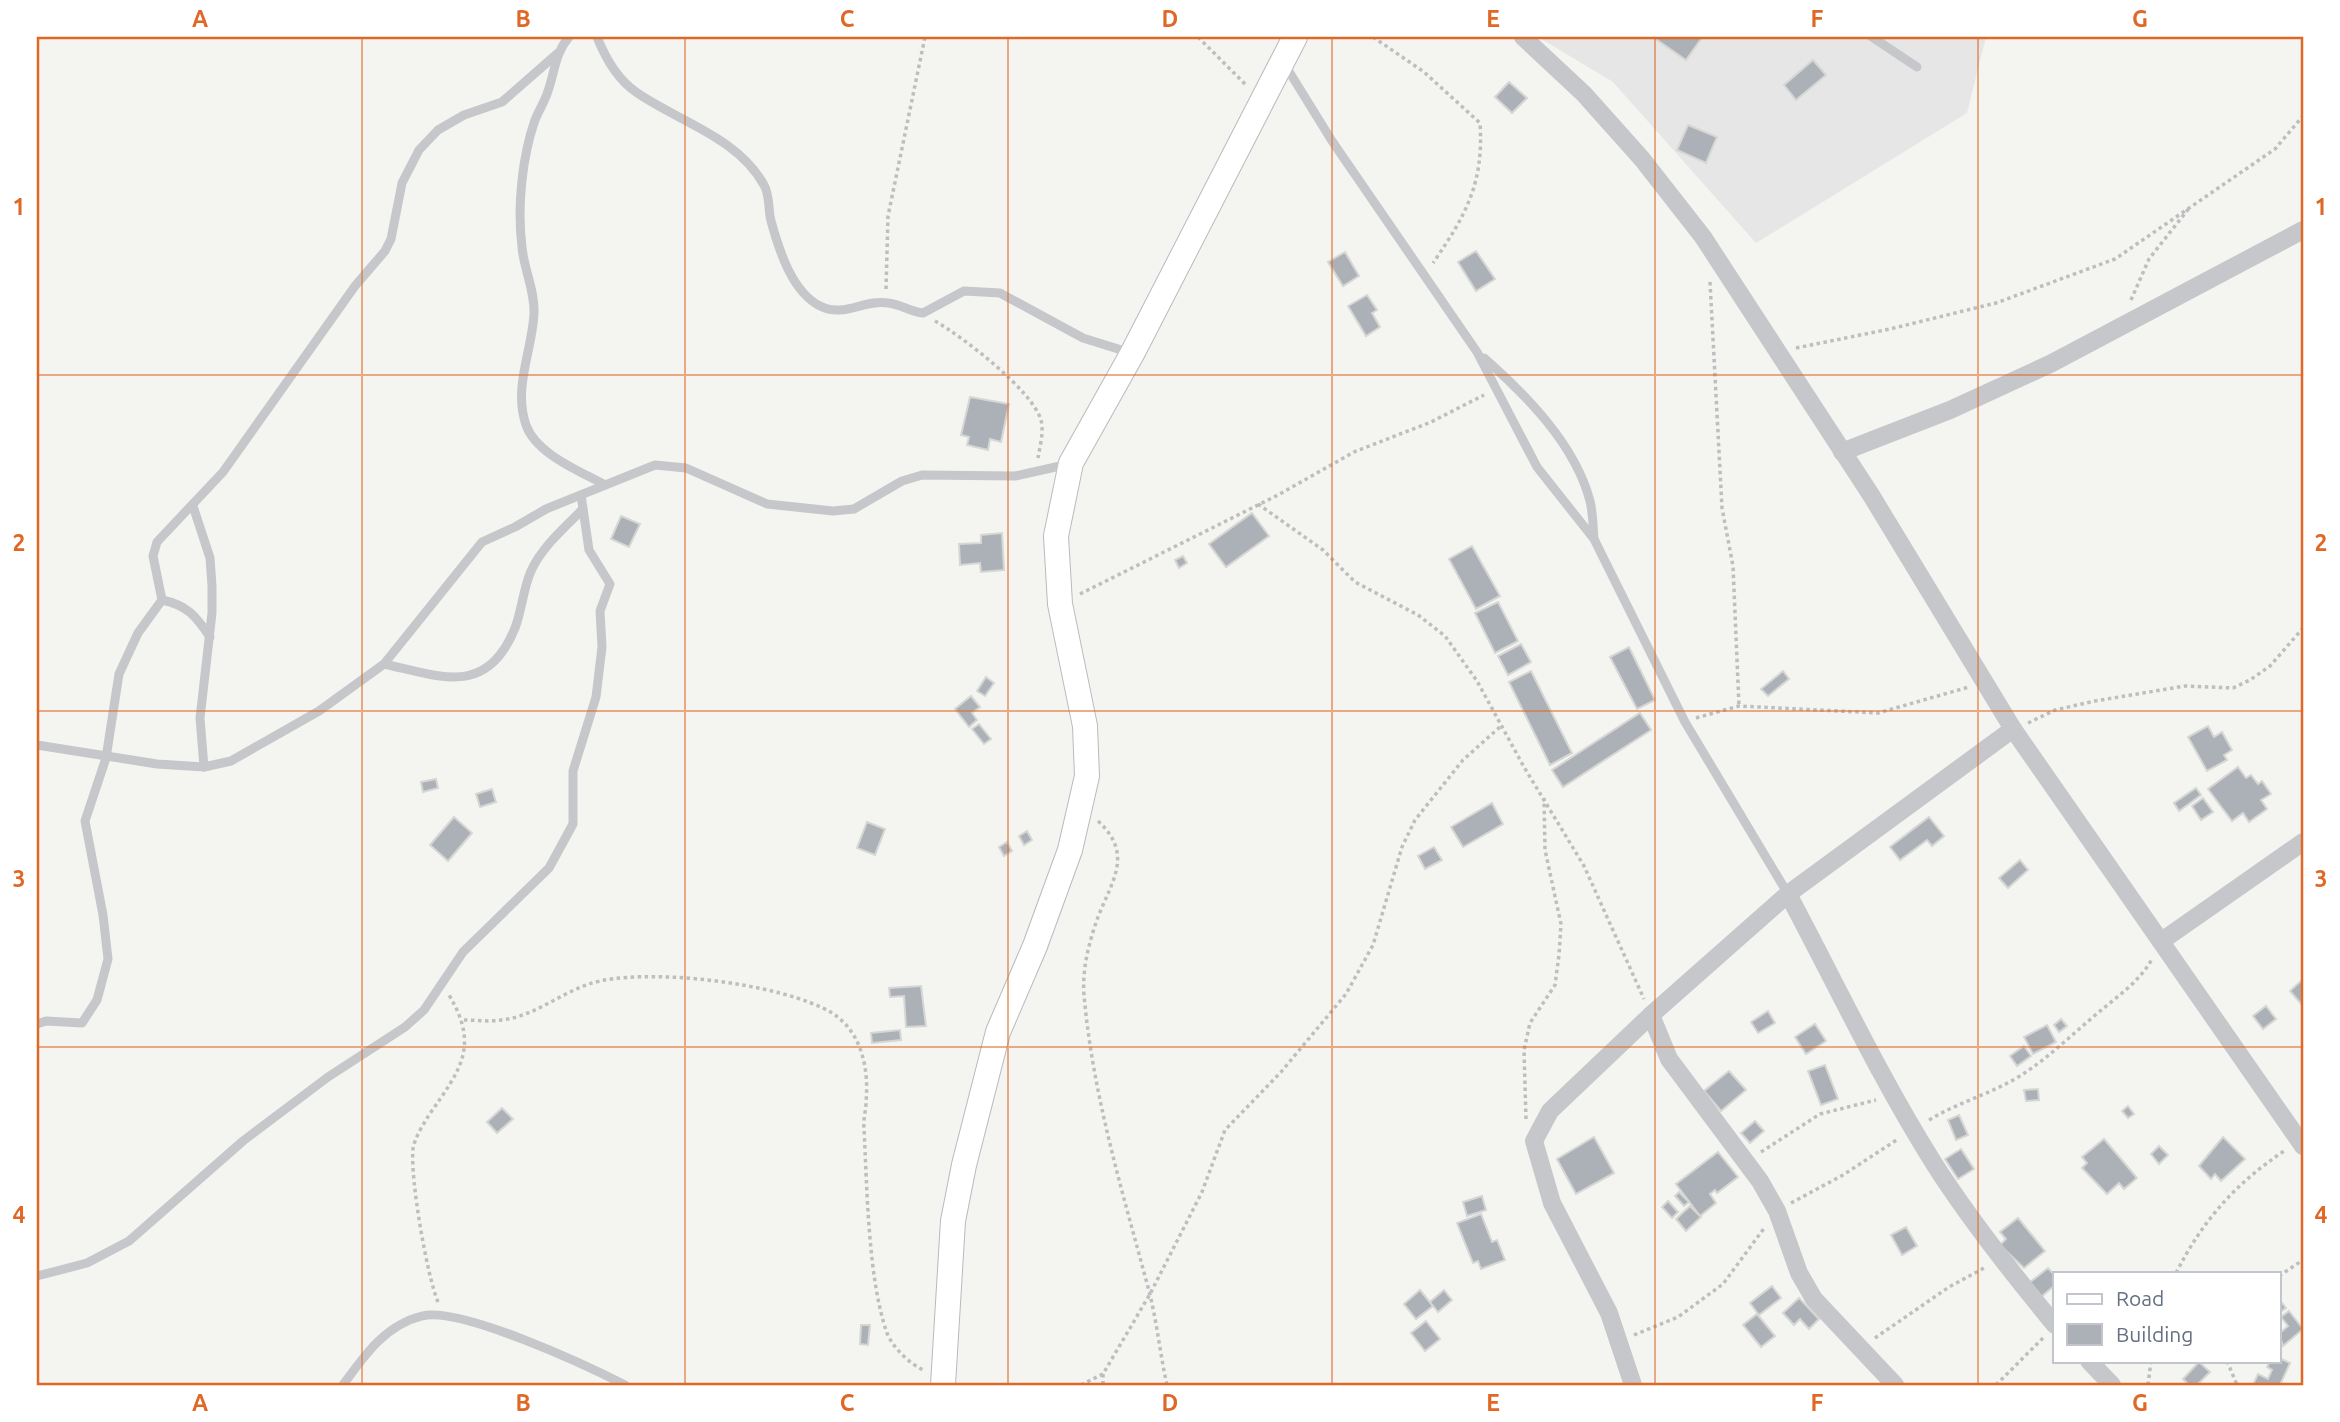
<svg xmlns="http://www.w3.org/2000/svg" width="2340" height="1422" viewBox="0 0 2340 1422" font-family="Ubuntu,sans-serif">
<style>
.built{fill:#e5e6e5}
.building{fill:#abb1b7;stroke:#d6d6d4;stroke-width:2}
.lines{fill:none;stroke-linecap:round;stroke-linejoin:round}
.secondary-casing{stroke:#b7babf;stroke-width:26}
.path{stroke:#bcbec0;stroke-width:3.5;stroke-dasharray:3.5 3.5;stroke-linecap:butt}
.service{stroke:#c5c7cb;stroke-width:9}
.minor{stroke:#c5c7cb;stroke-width:18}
.secondary{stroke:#fff;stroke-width:24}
.grid{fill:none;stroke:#e06826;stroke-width:2;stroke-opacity:0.55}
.neatline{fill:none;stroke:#e06826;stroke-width:2.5}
.grid-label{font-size:23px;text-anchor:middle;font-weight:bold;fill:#e06826}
</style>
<rect width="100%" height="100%" fill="#f4f5f1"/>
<path class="built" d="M1538 37H1986L1967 113 1756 243 1613 82Z"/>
<g class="building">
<path d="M1653 37H1698L1701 39 1686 60Z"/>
<path d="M1813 60 1826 75 1796 100 1784 85Z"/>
<path d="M1509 82 1527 98 1512 113 1495 97Z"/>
<path d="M1688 125 1717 137 1706 163 1677 150Z"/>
<path d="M1476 251 1495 279 1476 291 1458 262Z"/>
<path d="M1345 252 1359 276 1343 286 1328 262Z"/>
<path d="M1367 295 1377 310 1372 313 1380 327 1366 336 1348 306Z"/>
<path d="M970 397 1009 404 1001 442 990 439 988 450 967 445 969 437 961 435Z"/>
<path d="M1252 513 1269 536 1226 567 1209 544Z"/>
<path d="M621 516 640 524 629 547 611 539Z"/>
<path d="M1002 533 1004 570 981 572 980 563 960 565 959 544 981 543V535Z"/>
<path d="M1472 546 1500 596 1476 609 1449 559Z"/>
<path d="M1183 556 1187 563 1179 568 1175 560Z"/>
<path d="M1498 602 1518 641 1495 653 1475 613Z"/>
<path d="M1521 644 1531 662 1508 675 1498 656Z"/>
<path d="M1629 647 1655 700 1637 709 1610 657Z"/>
<path d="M1531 671 1572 753 1550 765 1509 682Z"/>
<path d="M1783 671 1789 679 1768 696 1761 689Z"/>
<path d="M986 677 994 683 985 696 977 691Z"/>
<path d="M971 696 980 707 972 713 977 720 969 727 955 709Z"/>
<path d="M1640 713 1651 730 1563 787 1552 770Z"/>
<path d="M979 724 991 739 984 744 972 729Z"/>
<path d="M2208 726 2214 737 2222 732 2232 750 2224 755 2227 760 2207 771 2188 737Z"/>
<path d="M2238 767 2246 778 2251 775 2258 784 2262 781 2271 794 2261 800 2267 809 2249 822 2243 813 2232 821 2208 789Z"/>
<path d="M436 779 438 788 423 792 421 782Z"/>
<path d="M2196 788 2201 795 2179 811 2174 803Z"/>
<path d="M492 789 496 802 480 807 476 794Z"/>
<path d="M2203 798 2213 812 2201 820 2192 806Z"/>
<path d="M1492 803 1503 824 1463 847 1451 827Z"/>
<path d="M454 817 472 833 448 861 430 845Z"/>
<path d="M1929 817 1944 836 1932 846 1927 840 1900 860 1890 847Z"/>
<path d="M867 822 885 829 875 855 857 848Z"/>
<path d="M1027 831 1032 840 1024 845 1019 836Z"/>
<path d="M1007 842 1012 851 1004 856 999 847Z"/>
<path d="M1434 847 1442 860 1425 869 1418 856Z"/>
<path d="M2020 860 2028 870 2008 888 1999 878Z"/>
<path d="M2303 979V1006L2290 991Z"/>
<path d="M921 986 926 1026 906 1027 904 996 890 997 889 988Z"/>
<path d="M2266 1006 2276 1019 2263 1029 2253 1016Z"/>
<path d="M1768 1011 1775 1023 1758 1033 1751 1022Z"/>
<path d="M2061 1019 2067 1026 2059 1032 2054 1025Z"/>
<path d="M1815 1024 1826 1041 1806 1054 1795 1037Z"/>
<path d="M2047 1025 2056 1042 2033 1054 2024 1037Z"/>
<path d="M900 1030 901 1040 872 1043 871 1033Z"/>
<path d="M2024 1046 2031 1056 2017 1066 2010 1056Z"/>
<path d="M1825 1065 1838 1099 1821 1105 1808 1071Z"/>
<path d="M1729 1071 1746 1090 1721 1111 1704 1091Z"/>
<path d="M2038 1089 2039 1100 2026 1101 2024 1090Z"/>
<path d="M2128 1106 2134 1114 2128 1118 2122 1111Z"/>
<path d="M502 1108 513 1119 497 1133 487 1122Z"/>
<path d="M1959 1115 1968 1135 1956 1140 1948 1120Z"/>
<path d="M1755 1121 1764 1131 1750 1143 1741 1133Z"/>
<path d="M1594 1137 1614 1173 1576 1194 1557 1159Z"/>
<path d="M2223 1137 2245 1159 2221 1181 2215 1174 2211 1179 2199 1166Z"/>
<path d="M2104 1139 2137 1178 2124 1189 2119 1183 2107 1194 2082 1168 2087 1163 2082 1157Z"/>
<path d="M2159 1146 2168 1155 2159 1164 2151 1154Z"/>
<path d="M1961 1149 1974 1169 1958 1179 1945 1159Z"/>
<path d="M1718 1152 1738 1177 1717 1193 1715 1190 1710 1194 1716 1203 1700 1216 1676 1184Z"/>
<path d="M1679 1192 1689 1202 1684 1206 1675 1196Z"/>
<path d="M1482 1196 1486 1210 1467 1216 1463 1202Z"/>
<path d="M1668 1201 1678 1212 1672 1218 1662 1207Z"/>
<path d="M1690 1206 1701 1217 1686 1231 1676 1219Z"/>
<path d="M1481 1214 1492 1242 1497 1240 1505 1260 1481 1269 1478 1261 1473 1263 1457 1223Z"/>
<path d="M2018 1218 2045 1251 2024 1268 2000 1245 2006 1239 2000 1232Z"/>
<path d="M1906 1227 1917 1246 1902 1255 1891 1235Z"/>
<path d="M2048 1268 2055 1276V1285L2041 1297 2029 1283Z"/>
<path d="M1772 1286 1781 1298 1759 1315 1750 1303Z"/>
<path d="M1420 1290 1433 1306 1416 1319 1404 1304Z"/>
<path d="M1444 1290 1452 1300 1438 1312 1430 1302Z"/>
<path d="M1799 1298 1819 1319 1809 1329 1800 1319 1794 1325 1783 1313Z"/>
<path d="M2279 1299 2286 1308 2279 1313Z"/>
<path d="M2289 1311 2303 1329 2283 1346 2279 1334 2288 1326 2281 1317Z"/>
<path d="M1757 1314 1775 1336 1761 1347 1743 1325Z"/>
<path d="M1426 1321 1440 1339 1425 1351 1411 1333Z"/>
<path d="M861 1325H870L868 1345 860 1344Z"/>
<path d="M2279 1358 2290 1363 2280 1385H2253L2258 1374 2268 1379 2272 1370 2267 1367 2270 1361H2279Z"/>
<path d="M2199 1362 2210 1372 2197 1385H2189L2183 1379Z"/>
</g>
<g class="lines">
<defs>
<path id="secondary" d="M943 1385 953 1221 964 1165 998 1032 1035 946 1070 850 1087 776 1085 726 1060 604 1056 536 1071 463 1132 354 1295 37"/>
</defs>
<use href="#secondary" class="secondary-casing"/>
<g class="path">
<path d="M1198 37 1247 86"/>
<path d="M1373 37 1424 72 1480 123C1484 183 1466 215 1433 263"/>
<path d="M1710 282 1722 508 1733 566 1739 706"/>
<path d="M886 289 888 216 925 37"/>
<path d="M2131 300 2149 259 2190 207"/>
<path d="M935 321C963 337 1032 390 1041 420 1044 432 1040 446 1038 458"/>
<path d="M1796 348 1890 329 1996 303 2115 259 2275 149 2303 116"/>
<path d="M1258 504 1323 550 1355 582 1418 615 1445 636 1477 681 1524 767 1584 866 1644 999"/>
<path d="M1080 594 1278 495 1354 452 1431 422 1484 395"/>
<path d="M1696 718 1739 706 1878 713 1969 687"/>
<path d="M2028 723 2055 710 2095 701 2185 686 2233 688 2250 680 2270 666 2303 628"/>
<path d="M1098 821C1134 854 1112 881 1098 917 1089 942 1082 969 1084 995 1093 1097 1123 1193 1149 1291 1157 1322 1160 1354 1167 1385"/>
<path d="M464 1020C476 1020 489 1022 501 1020 533 1017 559 994 589 984 642 966 783 983 832 1013 862 1032 869 1069 866 1102 866 1111 863 1119 864 1128 867 1186 868 1280 887 1333 893 1348 909 1363 923 1370"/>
<path d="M1526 1119 1524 1050 1530 1023 1555 985 1559 955 1561 924 1545 850 1544 798"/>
<path d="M1929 1120C1957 1103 1987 1095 2015 1079 2047 1060 2071 1035 2099 1012 2118 996 2140 981 2152 959"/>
<path d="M1761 1152 1820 1114 1876 1100"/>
<path d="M1791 1203 1843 1175 1898 1139"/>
<path d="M2176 1273C2203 1220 2235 1184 2284 1151"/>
<path d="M2279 1276 2303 1260"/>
<path d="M438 1302C427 1276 410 1178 413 1149 415 1137 423 1125 429 1115 460 1070 480 1047 449 995"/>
<path d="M1634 1335 1678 1317 1723 1284 1765 1227"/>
<path d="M1875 1338 1949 1287 1986 1267"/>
<path d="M2227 1361 2237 1385"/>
<path d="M1103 1374V1385"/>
<path d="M1081 1385 1103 1374 1150 1294 1202 1192 1225 1130 1281 1072 1346 994 1373 945 1402 847 1415 820 1463 760 1501 726"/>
<path d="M1996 1385 2044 1337"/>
<path d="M2148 1385 2151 1361"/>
</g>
<g class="service">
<path d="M569 37C555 53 555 71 548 91 545 101 539 110 535 120 522 157 517 207 522 247 524 270 535 290 534 314 532 351 513 388 526 425 536 454 580 471 605 485"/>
<path d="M597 37C605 57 617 79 636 92 677 121 738 137 764 185 770 195 768 210 771 221 779 250 792 292 820 306 844 318 864 299 888 303 900 304 911 312 923 313L964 291 1000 293 1083 338 1131 353"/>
<path d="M1872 37 1917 67"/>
<path d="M1285 65 1332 141 1477 352 1537 467 1594 539 1685 722 1788 894"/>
<path d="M1484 358C1526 395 1575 444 1590 501 1593 513 1593 527 1594 539"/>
<path d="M193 506 210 558 212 586V613L200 718 204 767"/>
<path d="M162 600C187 605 196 616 210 637"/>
<path d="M384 664C440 676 487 698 515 628 522 610 523 589 531 571 542 547 564 528 583 509"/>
<path d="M37 745 157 764 204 767 231 761 319 711 384 664 482 542 515 527 546 509 655 465 686 468 767 504 833 511 854 509 902 481 922 475 1015 476 1069 464"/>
<path d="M37 1024 46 1021 82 1023 97 1000 108 959 103 915 85 821 106 758 119 674 138 633 162 600 153 556 157 542 223 472 355 286 385 251 391 239 402 183 419 150 438 130 464 115 502 102 558 53"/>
<path d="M37 1276 87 1263 129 1241 243 1141 328 1077 405 1027 424 1010 463 952 549 868 573 824V771L596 697 602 647 600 611 610 584 589 550 581 495"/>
<path d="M343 1385C364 1356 385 1325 422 1316 460 1306 588 1366 625 1385"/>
</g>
<g class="minor">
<path d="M1523 37 1584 94 1642 159 1703 237 1871 495 2013 729 2303 1146"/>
<path d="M1842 452 1950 410 2052 363 2303 230"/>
<path d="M1788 894C1836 984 1879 1076 1933 1162 1969 1219 2012 1273 2055 1325"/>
<path d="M2163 940 2303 842"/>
<path d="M1651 1015 1669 1059 1760 1181 1777 1211 1799 1273 1814 1299 1895 1385"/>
<path d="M2089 1361 2112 1385"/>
<path d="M1633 1385 1609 1313 1552 1203 1534 1141 1550 1111 1651 1015 1788 894 2013 729"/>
</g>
<use href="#secondary" class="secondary"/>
</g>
<path class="grid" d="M362 37V1385M685 37V1385M1008 37V1385M1332 37V1385M1655 37V1385M1978 37V1385M37 375H2303M37 711H2303M37 1047H2303"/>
<rect width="2340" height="1422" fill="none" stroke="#ffffff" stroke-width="77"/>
<rect x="2053" y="1272" width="228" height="91" fill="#ffffff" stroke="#c1c6cd" stroke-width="2"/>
<rect x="2067" y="1294" width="35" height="10" fill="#ffffff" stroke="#c1c6cd" stroke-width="2"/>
<text x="2116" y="1306" font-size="21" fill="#647182">Road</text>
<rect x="2067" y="1324" width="35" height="21" fill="#abb1b7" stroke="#c1c6cd" stroke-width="2"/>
<text x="2116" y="1342" font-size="21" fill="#647182">Building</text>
<rect x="38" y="38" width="2264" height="1346" class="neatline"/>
<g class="grid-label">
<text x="200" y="27">A</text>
<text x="523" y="27">B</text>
<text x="847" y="27">C</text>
<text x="1170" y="27">D</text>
<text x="1493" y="27">E</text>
<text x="1817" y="27">F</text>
<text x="2140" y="27">G</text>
<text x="19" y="215">1</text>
<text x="2321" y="215">1</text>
<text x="19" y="551">2</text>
<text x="2321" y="551">2</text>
<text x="19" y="887">3</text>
<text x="2321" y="887">3</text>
<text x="19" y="1223">4</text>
<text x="2321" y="1223">4</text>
<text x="200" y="1411">A</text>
<text x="523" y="1411">B</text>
<text x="847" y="1411">C</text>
<text x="1170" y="1411">D</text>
<text x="1493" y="1411">E</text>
<text x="1817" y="1411">F</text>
<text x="2140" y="1411">G</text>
</g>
</svg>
